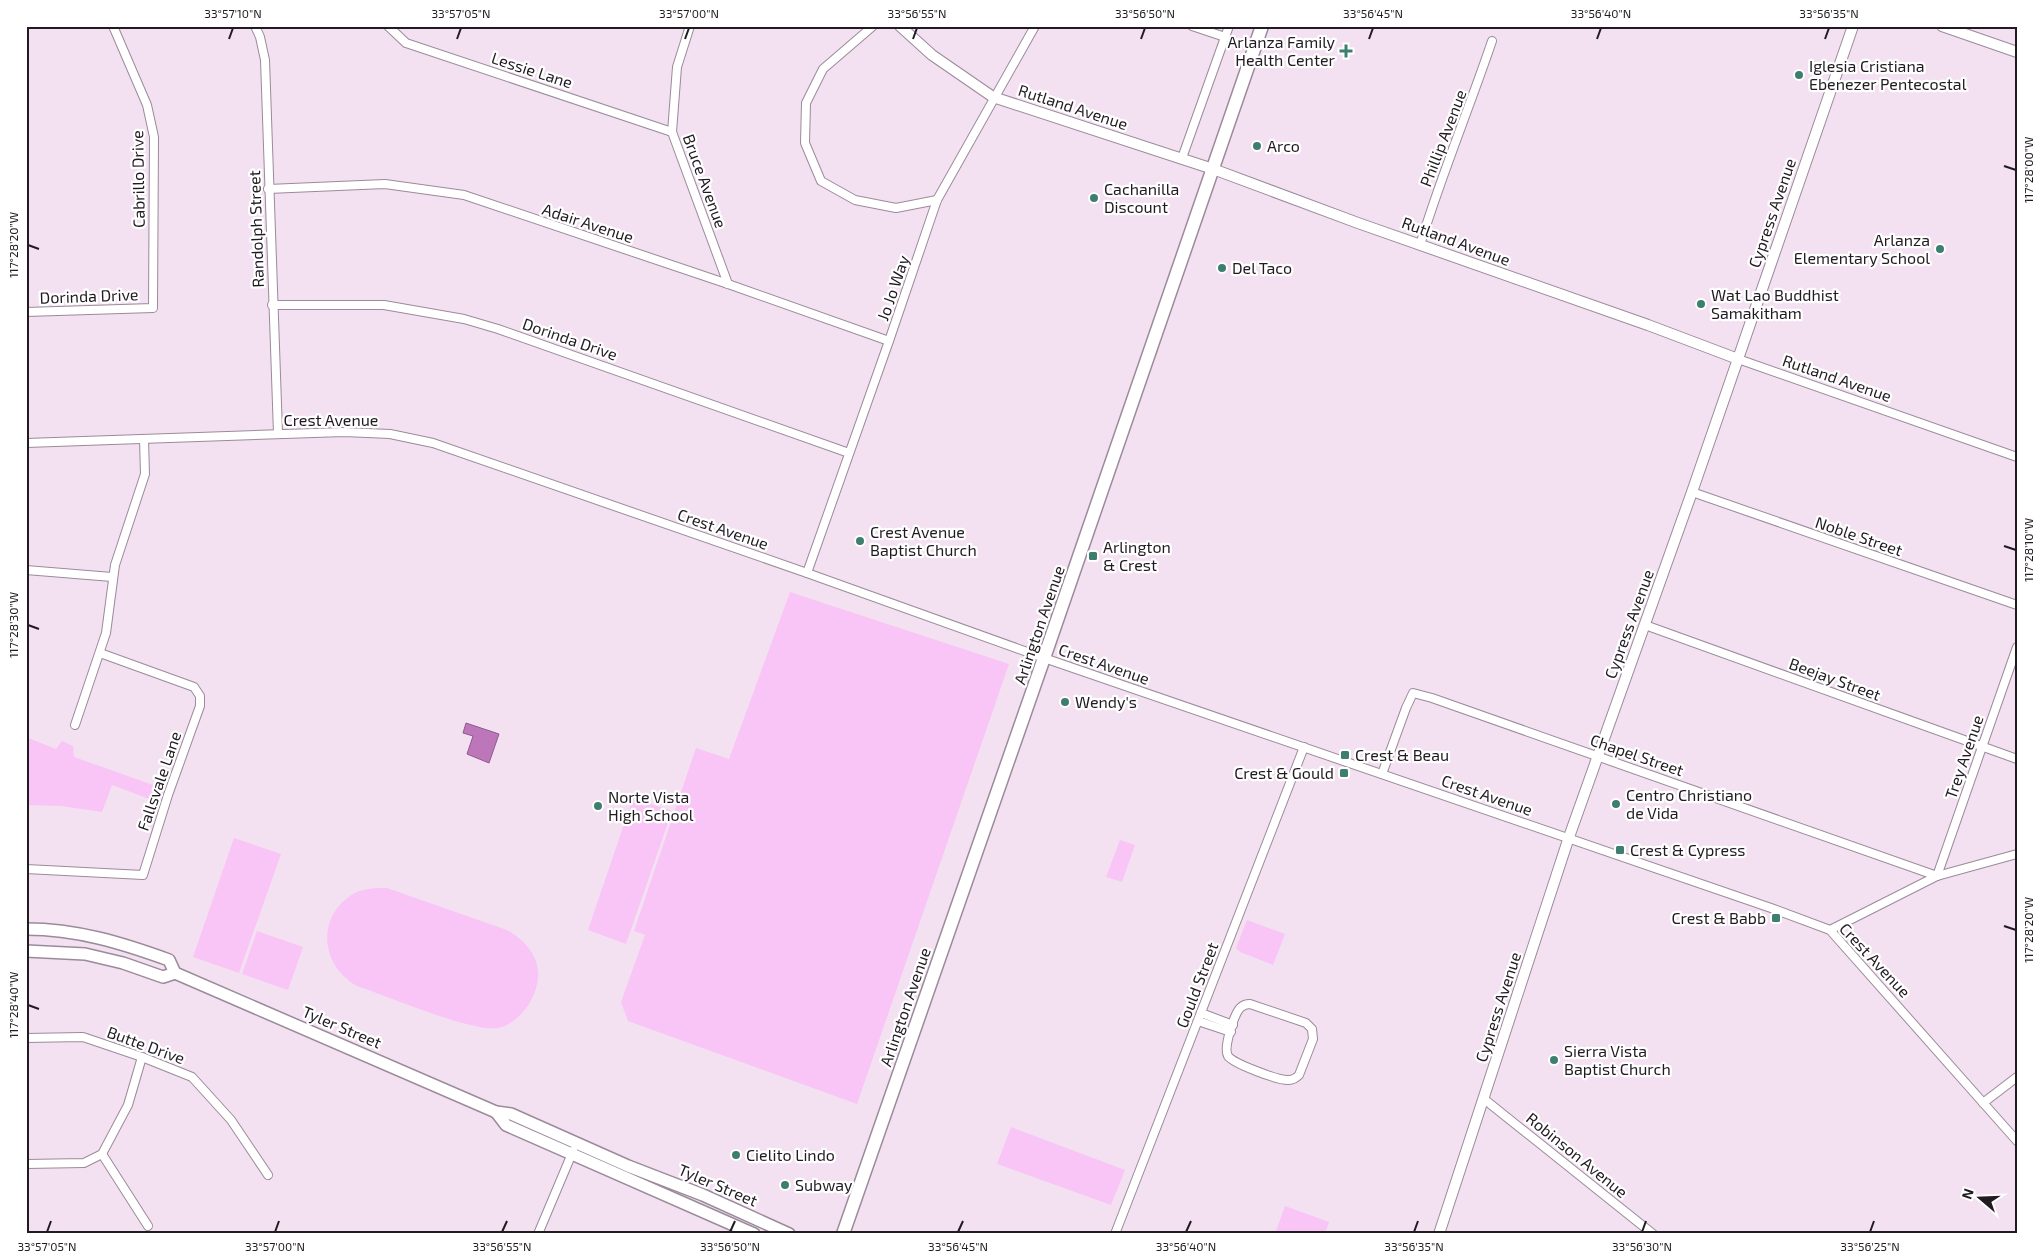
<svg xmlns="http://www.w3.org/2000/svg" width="2043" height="1260" viewBox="0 0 2043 1260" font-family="'Exo 2',sans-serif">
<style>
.green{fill:#f9c4f6}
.water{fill:#bd76ba;stroke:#8e5b8c}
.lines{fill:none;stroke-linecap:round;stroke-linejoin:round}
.minor-casing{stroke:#9b8b9a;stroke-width:10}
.tertiary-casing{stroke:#9b8b9a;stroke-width:12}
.secondary-casing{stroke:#9b8b9a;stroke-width:14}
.primary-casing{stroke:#9b8b9a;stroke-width:15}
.minor{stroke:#fff;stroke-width:8}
.tertiary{stroke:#fff;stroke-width:10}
.secondary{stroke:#fff;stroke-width:11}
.primary{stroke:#fff;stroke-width:12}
.ticks{fill:none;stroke:#211b21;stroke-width:2}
.poi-dot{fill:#3d7e6e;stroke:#fff;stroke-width:2}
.labels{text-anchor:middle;stroke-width:4.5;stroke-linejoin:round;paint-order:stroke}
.poi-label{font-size:16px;fill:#211b21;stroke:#fff;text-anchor:start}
.street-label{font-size:16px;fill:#211b21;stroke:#fff}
.neatline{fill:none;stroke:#211b21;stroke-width:2}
.ticks-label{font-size:12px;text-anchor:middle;fill:#211b21}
</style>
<rect width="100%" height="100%" fill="#f3e1f2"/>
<g class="green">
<path d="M790 592 1009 664 857 1104 628 1021 621 1002 645 935 634 931 696 748 729 759Z"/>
<path d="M26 737 56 749 62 741 73 746 74 757 156 786 152 800 112 785 102 812 61 806 26 805Z"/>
<path d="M633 798 672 811 626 944 588 930Z"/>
<path d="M234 838 281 854 239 973 193 957Z"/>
<path d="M1120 840 1135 845 1122 882 1106 877Z"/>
<path d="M376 888H387L507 930C524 940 540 956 538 978 536 999 520 1023 498 1028 473 1033 385 995 357 986 320 965 316 917 353 894 360 890 368 889 376 888Z"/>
<path d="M1247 920 1285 934 1273 965 1240 952 1236 948Z"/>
<path d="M257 931 303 947 288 990 242 974Z"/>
<path d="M1011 1127 1125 1170 1111 1205 997 1164Z"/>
<path d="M1285 1206 1329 1222 1325 1234H1275Z"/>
</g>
<path class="water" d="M466 723 499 734 489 763 467 754 473 736 463 733Z"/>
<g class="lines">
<defs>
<g id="minor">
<path d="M255 26 260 37 265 60 278 433"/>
<path d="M388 26 406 43 672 132"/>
<path d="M690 26 677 67 672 132 728 284"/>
<path d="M873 26 823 69 806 103 805 143 821 181 855 200 896 208 937 200"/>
<path d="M1192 26 1225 37"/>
<path d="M1182 158 1229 26"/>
<path d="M268 189 385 184 464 195 728 284 889 341"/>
<path d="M1420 245C1441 176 1469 109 1492 41"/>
<path d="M272 305H384L464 319 498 329 849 453"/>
<path d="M26 312 153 308 154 137 147 105 113 26"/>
<path d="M1738 359 2017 457"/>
<path d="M26 443 344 432 390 434 433 443 807 573 1044 658 1771 908 1830 930 2017 1141"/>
<path d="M1692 492 2017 605"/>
<path d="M26 570 112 577"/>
<path d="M807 573 889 341 937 200 1035 26"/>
<path d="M1645 625 2017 759"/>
<path d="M75 725 106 633 115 565 145 474 144 439"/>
<path d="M1382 774 1406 708 1413 693 1432 698 1937 876"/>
<path d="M26 869 143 875 168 795 200 706V696L194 687 100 653"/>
<path d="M1937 876 2017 647"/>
<path d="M1830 930 1937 876 2017 854"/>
<path d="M1250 1004 1306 1023 1312 1029 1313 1039 1299 1075C1296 1078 1293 1080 1289 1080 1279 1081 1232 1063 1228 1056 1223 1048 1234 1015 1240 1008 1243 1005 1246 1004 1250 1004Z"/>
<path d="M1201 1013 1233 1025"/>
<path d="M1198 1021 1231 1032"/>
<path d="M26 1038 83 1037 142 1057 192 1077 231 1120 268 1175"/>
<path d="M1484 1099 1653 1234"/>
<path d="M1983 1103 2017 1077"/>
<path d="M102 1154 148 1226"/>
<path d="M26 1164 84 1163 102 1154 128 1105 142 1057"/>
<path d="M538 1234 573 1151"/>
<path d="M1115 1234 1304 747"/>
</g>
<g id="tertiary">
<path d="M900 26 932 55 993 97 1213 169 1358 223 1648 325 1738 359"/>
<path d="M1942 26 2017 52"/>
<path d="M1439 1234 1569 837 1692 492 1853 26"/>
</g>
<g id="secondary">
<path d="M26 929C77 929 122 943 169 960L175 973 496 1112 511 1114 628 1166 703 1195 789 1234"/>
<path d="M26 951 85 954 123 963 163 977 175 973"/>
<path d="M496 1112 506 1125 754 1234"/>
</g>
<path id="primary" d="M843 1234 1044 658 1262 26"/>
</defs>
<use href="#minor" class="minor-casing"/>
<use href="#tertiary" class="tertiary-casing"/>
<use href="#secondary" class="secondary-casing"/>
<use href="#primary" class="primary-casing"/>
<use href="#minor" class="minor"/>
<use href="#tertiary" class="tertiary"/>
<use href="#secondary" class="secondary"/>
<use href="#primary" class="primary"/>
</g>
<path class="ticks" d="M229 39 233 28M457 39 461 28M685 39 689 28M913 39 917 28M1141 39 1145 28M1369 39 1373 28M1597 39 1601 28M1825 39 1829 28M2004 166 2016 170M28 245 39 249M2004 546 2016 550M28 625 39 629M2004 926 2016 930M28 1005 39 1009M47 1232 51 1221M275 1232 279 1221M502 1232 507 1221M730 1232 735 1221M958 1232 963 1221M1186 1232 1191 1221M1414 1232 1418 1221M1642 1232 1646 1221M1870 1232 1874 1221"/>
<g class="poi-dot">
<path d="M1343.5 43.5h5v5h5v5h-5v5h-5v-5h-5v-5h5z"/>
<circle cx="1799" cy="75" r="5"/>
<circle cx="1257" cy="146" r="5"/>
<circle cx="1094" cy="198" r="5"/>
<circle cx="1940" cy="249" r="5"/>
<circle cx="1222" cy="268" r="5"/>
<circle cx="1701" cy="304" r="5"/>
<circle cx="860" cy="541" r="5"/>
<rect x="1088" y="551" width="10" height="10" rx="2.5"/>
<circle cx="1065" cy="702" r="5"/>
<rect x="1340" y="750" width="10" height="10" rx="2.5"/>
<rect x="1339" y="768" width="10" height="10" rx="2.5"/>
<circle cx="1616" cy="804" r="5"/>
<circle cx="598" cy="806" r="5"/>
<rect x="1615" y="845" width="10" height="10" rx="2.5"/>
<rect x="1771" y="913" width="10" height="10" rx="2.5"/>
<circle cx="1554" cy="1060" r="5"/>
<circle cx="736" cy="1155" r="5"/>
<circle cx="785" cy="1185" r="5"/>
</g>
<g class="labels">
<g class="poi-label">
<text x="1335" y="48" text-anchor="end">Arlanza Family<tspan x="1335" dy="18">Health Center</tspan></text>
<text x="1809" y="72">Iglesia Cristiana<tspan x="1809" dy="18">Ebenezer Pentecostal</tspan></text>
<text x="1267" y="152">Arco</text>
<text x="1104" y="195">Cachanilla<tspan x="1104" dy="18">Discount</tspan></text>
<text x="1930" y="246" text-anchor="end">Arlanza<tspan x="1930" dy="18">Elementary School</tspan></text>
<text x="1232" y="274">Del Taco</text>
<text x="1711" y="301">Wat Lao Buddhist<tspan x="1711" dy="18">Samakitham</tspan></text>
<text x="870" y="538">Crest Avenue<tspan x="870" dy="18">Baptist Church</tspan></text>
<text x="1103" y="553">Arlington<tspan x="1103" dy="18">&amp; Crest</tspan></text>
<text x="1075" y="708">Wendy's</text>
<text x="1355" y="761">Crest &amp; Beau</text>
<text x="1334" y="779" text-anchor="end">Crest &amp; Gould</text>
<text x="1626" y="801">Centro Christiano<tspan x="1626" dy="18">de Vida</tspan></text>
<text x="608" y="803">Norte Vista<tspan x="608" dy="18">High School</tspan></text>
<text x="1630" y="856">Crest &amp; Cypress</text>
<text x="1766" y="924" text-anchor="end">Crest &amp; Babb</text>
<text x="1564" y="1057">Sierra Vista<tspan x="1564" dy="18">Baptist Church</tspan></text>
<text x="746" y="1161">Cielito Lindo</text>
<text x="795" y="1191">Subway</text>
</g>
<g class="street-label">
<text transform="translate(532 70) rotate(18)" y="6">Lessie Lane</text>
<text transform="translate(1073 107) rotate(18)" y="6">Rutland Avenue</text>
<text transform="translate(1443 138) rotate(-69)" y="6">Phillip Avenue</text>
<text transform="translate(138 179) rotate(-91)" y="6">Cabrillo Drive</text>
<text transform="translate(705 181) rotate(70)" y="6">Bruce Avenue</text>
<text transform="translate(1772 213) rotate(-71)" y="6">Cypress Avenue</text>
<text transform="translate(588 223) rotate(18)" y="6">Adair Avenue</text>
<text transform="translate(256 229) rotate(-92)" y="6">Randolph Street</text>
<text transform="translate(1456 241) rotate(20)" y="6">Rutland Avenue</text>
<text transform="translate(893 288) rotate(-71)" y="6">Jo Jo Way</text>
<text transform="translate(89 296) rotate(-2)" y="6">Dorinda Drive</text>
<text transform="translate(570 339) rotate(19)" y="6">Dorinda Drive</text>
<text transform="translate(1837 378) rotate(19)" y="6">Rutland Avenue</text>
<text x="331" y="426">Crest Avenue</text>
<text transform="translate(723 529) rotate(19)" y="6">Crest Avenue</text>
<text transform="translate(1859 536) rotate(19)" y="6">Noble Street</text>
<text transform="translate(1629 624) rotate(-70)" y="6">Cypress Avenue</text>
<text transform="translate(1039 625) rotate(-71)" y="6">Arlington Avenue</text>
<text transform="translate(1104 664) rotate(19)" y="6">Crest Avenue</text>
<text transform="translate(1835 679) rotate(20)" y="6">Beejay Street</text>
<text transform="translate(1637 755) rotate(19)" y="6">Chapel Street</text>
<text transform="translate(1964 757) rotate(-71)" y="6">Trey Avenue</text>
<text transform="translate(159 781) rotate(-71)" y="6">Fallsvale Lane</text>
<text transform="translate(1487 795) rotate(19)" y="6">Crest Avenue</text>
<text transform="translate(1875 960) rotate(47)" y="6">Crest Avenue</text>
<text transform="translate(1197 985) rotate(-69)" y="6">Gould Street</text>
<text transform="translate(905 1007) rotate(-71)" y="6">Arlington Avenue</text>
<text transform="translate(1498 1007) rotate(-72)" y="6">Cypress Avenue</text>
<text transform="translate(342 1027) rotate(23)" y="6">Tyler Street</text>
<text transform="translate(146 1045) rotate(20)" y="6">Butte Drive</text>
<text transform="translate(1577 1155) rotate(39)" y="6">Robinson Avenue</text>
<text transform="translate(718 1185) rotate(23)" y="6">Tyler Street</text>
</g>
</g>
<rect width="2043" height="1260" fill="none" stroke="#ffffff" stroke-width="55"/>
<g transform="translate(1980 1198) rotate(289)" stroke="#ffffff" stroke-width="4" paint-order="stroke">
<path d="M0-4L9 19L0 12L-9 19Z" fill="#211b21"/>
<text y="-8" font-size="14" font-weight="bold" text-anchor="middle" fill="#211b21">N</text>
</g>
<rect x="28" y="28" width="1988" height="1204" class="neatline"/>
<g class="ticks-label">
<text x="233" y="18">33°57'10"N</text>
<text x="461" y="18">33°57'05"N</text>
<text x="689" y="18">33°57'00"N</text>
<text x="917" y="18">33°56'55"N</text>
<text x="1145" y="18">33°56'50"N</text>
<text x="1373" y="18">33°56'45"N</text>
<text x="1601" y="18">33°56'40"N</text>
<text x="1829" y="18">33°56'35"N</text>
<text transform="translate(2029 170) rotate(-90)" y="4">117°28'00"W</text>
<text transform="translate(14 245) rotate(-90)" y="4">117°28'20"W</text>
<text transform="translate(2029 550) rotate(-90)" y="4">117°28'10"W</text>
<text transform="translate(14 625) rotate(-90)" y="4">117°28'30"W</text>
<text transform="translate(2029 930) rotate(-90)" y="4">117°28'20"W</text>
<text transform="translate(14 1005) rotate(-90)" y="4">117°28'40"W</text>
<text x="47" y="1251">33°57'05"N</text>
<text x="275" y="1251">33°57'00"N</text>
<text x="502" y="1251">33°56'55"N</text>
<text x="730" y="1251">33°56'50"N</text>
<text x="958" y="1251">33°56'45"N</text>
<text x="1186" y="1251">33°56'40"N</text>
<text x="1414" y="1251">33°56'35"N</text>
<text x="1642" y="1251">33°56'30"N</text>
<text x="1870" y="1251">33°56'25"N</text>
</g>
</svg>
